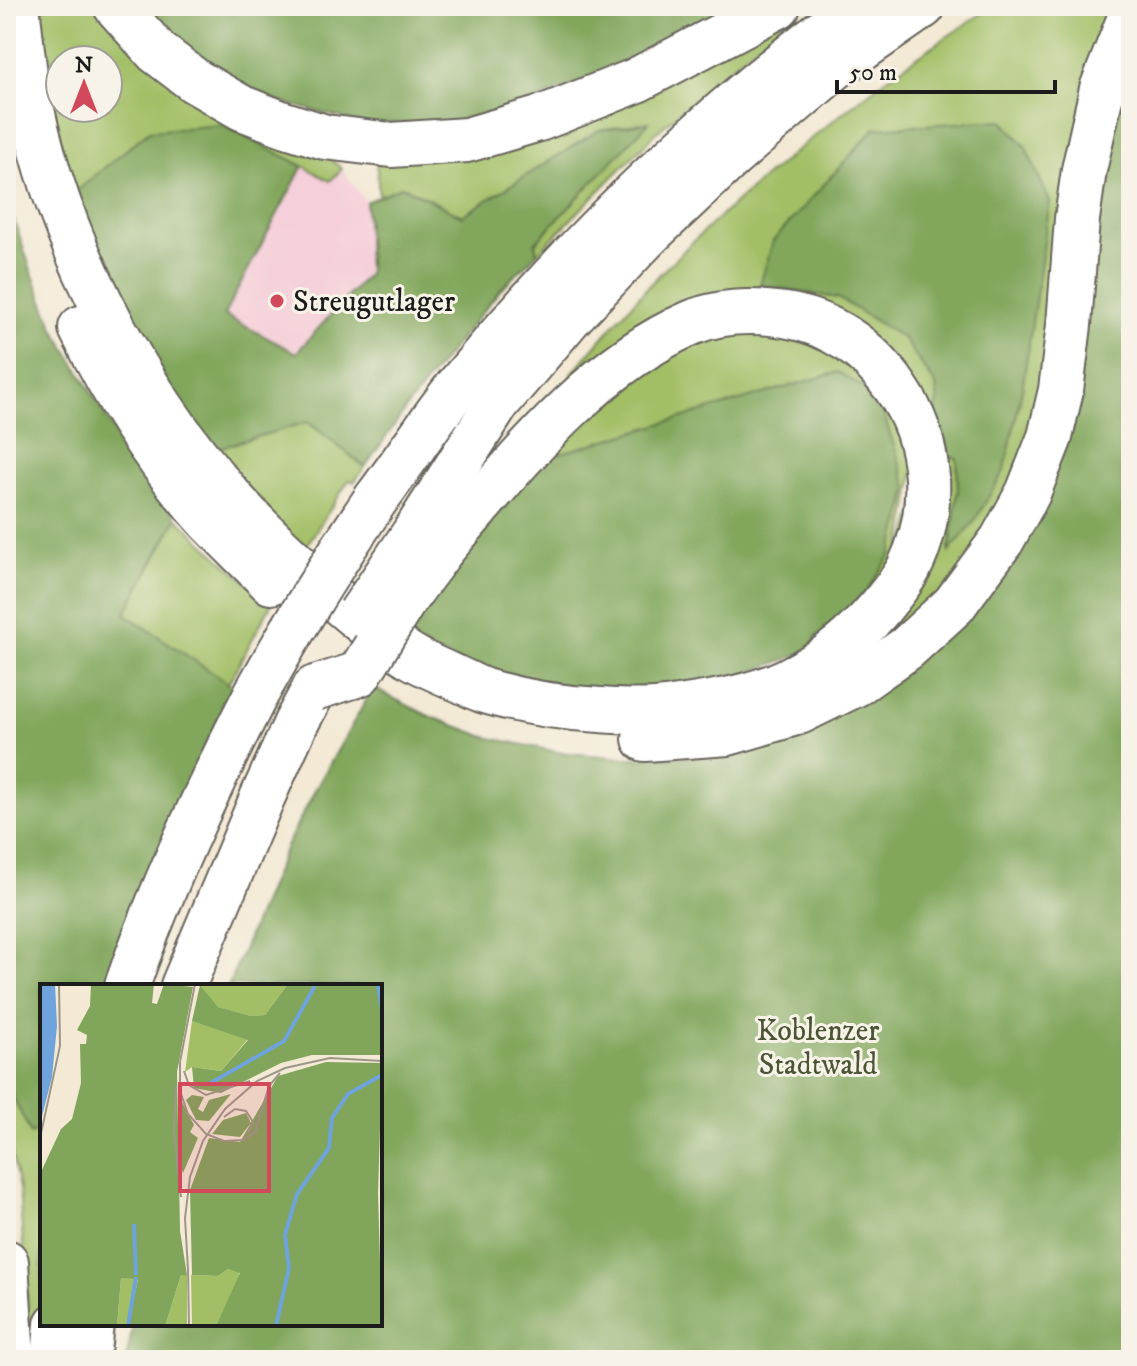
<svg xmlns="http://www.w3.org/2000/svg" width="1137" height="1366" viewBox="0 0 1137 1366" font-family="'IM FELL DW Pica',serif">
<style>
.built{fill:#f5cfd9}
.green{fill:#a2bf66;stroke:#5f6e41;stroke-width:2;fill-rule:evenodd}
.forest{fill:#81a65b;stroke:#4e613c;stroke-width:2}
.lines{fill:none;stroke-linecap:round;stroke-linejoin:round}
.trunk-casing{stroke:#67645c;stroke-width:48}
.trunk{stroke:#fff;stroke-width:44}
.trunk-bridge-casing{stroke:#67645c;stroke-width:48;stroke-linecap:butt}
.trunk-bridge{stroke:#fff;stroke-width:44}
.poi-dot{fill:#d1495b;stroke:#f7f3e8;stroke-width:3}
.labels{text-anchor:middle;stroke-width:6;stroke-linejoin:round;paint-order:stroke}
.poi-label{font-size:30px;fill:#1c1c1c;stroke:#f7f3e8;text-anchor:start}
.park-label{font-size:30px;fill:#4b5536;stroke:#f7f3e8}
.inset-river{fill:none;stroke:#6fa3db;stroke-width:4}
.inset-road{fill:none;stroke:#9d978a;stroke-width:2}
.view{fill:#d1495b;fill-opacity:0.15;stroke:#d1495b;stroke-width:4}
.inset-edge{fill:none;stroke:#1c1c1c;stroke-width:4}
</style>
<rect width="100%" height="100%" fill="#f7f3e8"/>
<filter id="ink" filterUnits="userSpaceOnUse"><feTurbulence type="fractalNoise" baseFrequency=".0125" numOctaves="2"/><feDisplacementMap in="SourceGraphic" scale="16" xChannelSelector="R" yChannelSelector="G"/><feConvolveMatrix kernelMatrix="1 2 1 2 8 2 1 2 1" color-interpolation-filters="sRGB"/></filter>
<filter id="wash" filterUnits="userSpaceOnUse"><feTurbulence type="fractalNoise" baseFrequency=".006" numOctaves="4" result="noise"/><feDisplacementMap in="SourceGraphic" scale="32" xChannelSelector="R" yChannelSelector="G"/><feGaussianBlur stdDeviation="1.8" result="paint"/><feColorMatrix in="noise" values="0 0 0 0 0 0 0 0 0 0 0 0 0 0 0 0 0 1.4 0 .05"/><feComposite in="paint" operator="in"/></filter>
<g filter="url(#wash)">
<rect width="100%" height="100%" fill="#f3e9d4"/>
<path class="built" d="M303 166 330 181 342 169 366 202 368 274 296 353 224 315Z"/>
<g class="green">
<path d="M26 6H101L322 151 342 169 330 181 303 166 68 198ZM60 60H108V108H60Z"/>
<path d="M993 6H1126L1049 393 976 562 842 683 878 631 935 443 957 458 958 491 949 550 1050 202 1025 146 1001 120 760 285 838 298 903 338 936 385 938 402 930 428 807 307 572 381 571 375C604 336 637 296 673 261 737 198 806 141 877 86 914 57 955 32 993 6Z"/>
<path d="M794 16 746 54 658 131 537 254 535 243 647 123 599 130 462 216 403 186 379 196 376 158Z"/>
<path d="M786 326 882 385 915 466 900 555 828 645 815 637 891 555 901 519 908 489 500 496 673 342Z"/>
<path d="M308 422 365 467 354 482 349 480 301 554 204 452Z"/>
<path d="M177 518 225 563 272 603 228 684 125 614Z"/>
<path d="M6 1089 10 1090 31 1133 42 1128V1301L34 1352 29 1351 27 1297 19 1189 6 1126Z"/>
</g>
<g class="forest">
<path d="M143 6H739L674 43 522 106 441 124 361 123 266 98 216 69 178 42Z"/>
<path d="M1131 49V1360H126L133 1324H380V986H228L285 849 315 790 373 688 429 716 486 737 558 752 624 758 683 757 726 750 1002 565Z"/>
<path d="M1002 120 1025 146 1050 202 1022 390 1005 469 974 522 949 552 958 491 957 458 948 457 935 443 930 428 938 402 936 385 903 338 838 298 760 285 773 241 875 128Z"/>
<path d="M649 122 535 243 537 254 501 289 453 348 407 407 365 467 308 422 204 452 68 198 149 131 222 125 303 166 224 315 296 353 368 274 366 202 402 186 462 216 599 130Z"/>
<path d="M6 197 31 270 54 328 128 454 177 518 125 614 234 687 184 792 112 986H42V1128L31 1134 10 1091 6 1089Z"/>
<path d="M838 372 878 397 908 489 901 519 891 555 867 591 826 631 815 637 828 645 677 697 509 685 405 638 447 573 544 458Z"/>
</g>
</g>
<g filter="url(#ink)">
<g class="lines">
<defs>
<g id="trunk">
<path d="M17 6C20 30 22 55 26 80 53 233 131 385 234 501 267 538 304 571 341 604 362 622 385 640 409 655 423 664 440 671 456 678 466 682 475 688 485 691 521 702 562 708 600 710 625 712 648 713 673 709 711 703 751 698 786 681 828 661 863 631 891 594 897 586 904 578 909 568 937 511 933 441 896 388 869 349 832 323 785 315 753 310 722 310 691 323 589 367 514 466 443 548"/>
<path d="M116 6 157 52 195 81 242 108 284 124 325 137 391 145 467 140 539 119 635 81 778 6"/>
<path d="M81 328C115 397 158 465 210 521 230 542 251 562 271 582"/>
<path d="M376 499C404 462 429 422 458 386 576 241 705 117 856 6"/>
<path d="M417 529 498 402 571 316 647 236 732 156 834 68 923 6"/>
<path d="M645 739 728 733 799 712 856 684 907 648 954 605 1002 540 1028 493 1050 437 1061 390 1069 325 1077 219 1084 170 1102 89 1131 15"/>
<path d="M127 986C162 885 207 789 256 694"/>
<path d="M183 986 263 796 296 723 315 688"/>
<path d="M6 1262 12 1360"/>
<path d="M54 1360 57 1324"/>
<path d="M87 1360 91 1324"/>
</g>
</defs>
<use href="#trunk" class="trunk-casing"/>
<use href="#trunk" class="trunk"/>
<defs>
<g id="trunk-bridge">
<path d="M360 614 417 529"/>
<path d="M315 688 359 674 405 599 443 548"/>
<path d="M256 694C293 627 333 562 376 499"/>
</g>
</defs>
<use href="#trunk-bridge" class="trunk-bridge-casing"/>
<use href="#trunk-bridge" class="trunk-bridge"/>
</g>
</g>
<circle class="poi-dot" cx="277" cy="301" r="8"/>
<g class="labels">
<g class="poi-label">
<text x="293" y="311">Streugutlager</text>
</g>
<g class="park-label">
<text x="818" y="1040">Koblenzer<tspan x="818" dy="34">Stadtwald</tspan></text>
</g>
</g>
<g transform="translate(40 984)">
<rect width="342" height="342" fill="#f3e9d4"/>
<path d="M248 0 225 31 211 32 177 23 160 1ZM152 37 193 49 208 55 181 87 152 83 145 88ZM188 285 199 287 200 293 176 342H152L151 291 178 292ZM141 291H147V342H125ZM81 294H98L88 342H77Z" fill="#a2bf66"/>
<path d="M51 0H114L112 19 117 20 124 0 153 3 137 88 140 247 147 291H141L125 342H88L98 295 81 294 77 342H0V190L21 145 32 135 41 99 40 60H46L47 51 37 46 50 22ZM248 0H342V71H272L241 79 181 109 154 104 152 83 181 87 208 56 152 37 160 1 178 23 211 32 225 31ZM286 78 342 79 338 210 342 342H176L200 289 188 285 178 292 152 291 150 206 169 154 200 158 238 92ZM191 110 169 137 156 136 146 116 152 111 164 113 158 125 163 128 169 116ZM141 116 154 141 150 148 158 154 143 189 137 172ZM206 129 211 139 200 153 172 150 183 136Z" fill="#81a65b"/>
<path d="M0 0H15L17 42 12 93 0 140Z" fill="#6fa3db"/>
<path class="inset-river" d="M338 0 342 26M169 100 244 57 276 0M94 240 96 291M88 342 96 293M236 342 249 284 245 251 257 210 289 164 292 134 308 110 342 91"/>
<path class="inset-road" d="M140 78 155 0M140 78V107L148 130 166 150 184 157 203 156 215 148 229 102 240 89M144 87 149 101 166 111 210 97M136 102 134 148 141 213M184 133 195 125 206 127 213 138 208 149M0 154 20 62 19 0M148 286 149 342M148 286 145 234 150 193 163 157 185 125 217 97 245 84 290 74 342 77"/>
<path class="view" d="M140 100H229V207H140Z"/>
<rect width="342" height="342" class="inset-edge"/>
</g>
<rect width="1137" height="1366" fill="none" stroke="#f7f3e8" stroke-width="32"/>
<g transform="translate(84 84)"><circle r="38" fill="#f7f3e8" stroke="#9f9d96" stroke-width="2"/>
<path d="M0-6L14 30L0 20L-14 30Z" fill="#d1495b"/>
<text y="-12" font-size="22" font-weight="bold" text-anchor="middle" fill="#1c1c1c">N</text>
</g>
<path d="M837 80v12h218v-12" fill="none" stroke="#1c1c1c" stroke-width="4"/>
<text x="849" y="80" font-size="24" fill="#1c1c1c" stroke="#f7f3e8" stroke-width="6" paint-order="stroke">50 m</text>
</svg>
